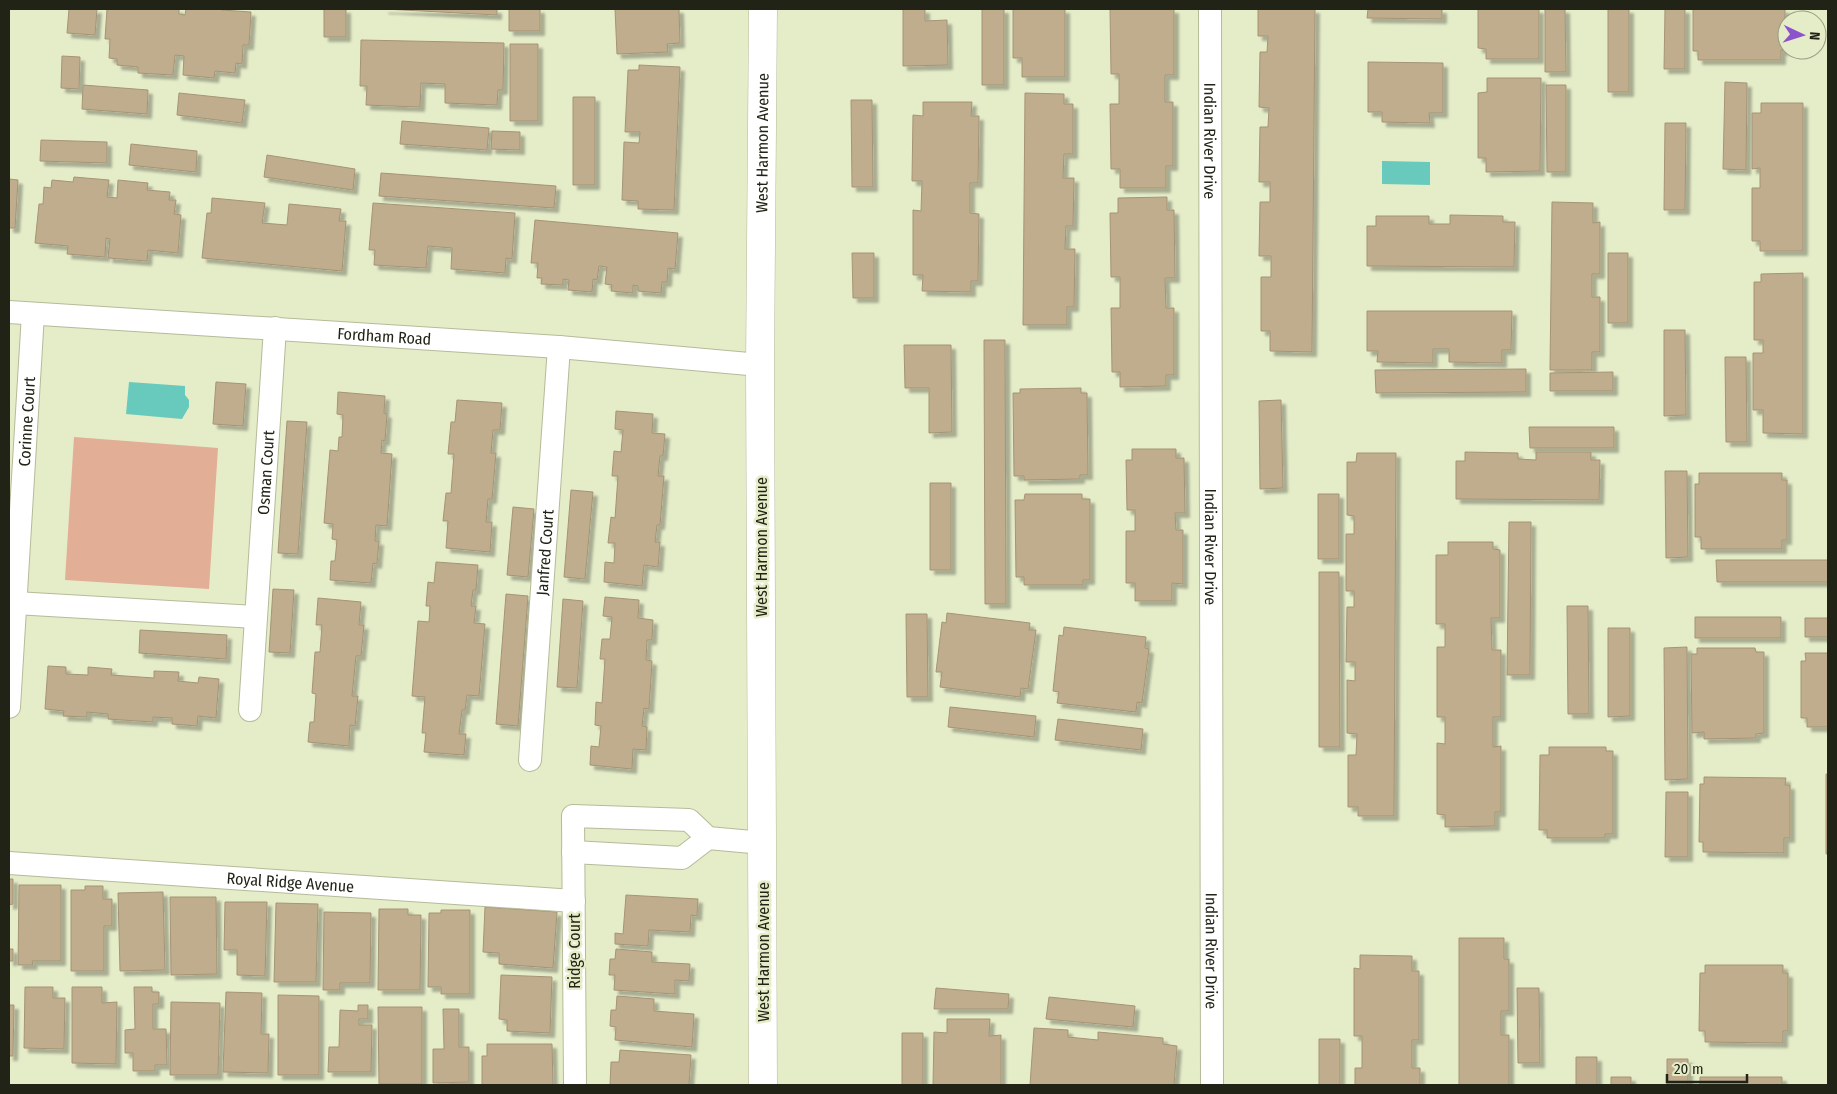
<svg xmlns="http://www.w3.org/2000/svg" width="1837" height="1094" font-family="'Fira Sans Condensed',sans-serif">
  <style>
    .green { fill: #e2ae95 }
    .water { fill: #67cabd }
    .building { fill: #bfad8e; stroke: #a59475; filter: url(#shadow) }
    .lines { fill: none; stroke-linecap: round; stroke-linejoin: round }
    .minor-casing { stroke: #b5bb99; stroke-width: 24 }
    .secondary-casing { stroke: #b5bb99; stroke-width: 29 }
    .minor { stroke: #fff; stroke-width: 22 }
    .secondary { stroke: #fff; stroke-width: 28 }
    .labels { text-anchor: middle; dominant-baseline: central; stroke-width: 5; stroke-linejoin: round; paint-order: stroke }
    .street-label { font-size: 16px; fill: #212316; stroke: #e5ecc8 }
  </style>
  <defs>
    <filter id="shadow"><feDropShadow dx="4.5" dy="4.5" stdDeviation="1" flood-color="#0004"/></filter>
  </defs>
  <rect width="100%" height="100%" fill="#e5ecc8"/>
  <path class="green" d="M74 437 218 448 209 589 65 580Z"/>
  <path class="water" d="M1382 161 1430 162V185L1382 184Z
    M129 382 185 386V395L189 400V407L182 419 126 414Z"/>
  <path class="building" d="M69 9H97L95 35 67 33Z
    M107 9H179V14L185 15 186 9H222V10L251 12 249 45H243L242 64 236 63 235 73 215 71 214 78 183 75 184 56 175 55 173 75 138 73V67L117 65V59L109 58 110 39H105Z
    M324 9H346V37H324Z
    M384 9H497V15Z
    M509 9H540V31H509Z
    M615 9H679L680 43 667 44 668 52 617 54Z
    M903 9H925V21L947 20 948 65 903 66Z
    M982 9H1004V85H982Z
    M1013 9H1065V77H1022V58H1013Z
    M1110 9H1174V75H1165V102H1173V166H1166V188H1120V169H1111L1110 104H1119V74H1111Z
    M1258 9H1315L1312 352 1270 351V331H1261V277H1271V256H1259L1260 202H1270V182H1259L1260 127H1268L1269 108 1259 107 1260 52H1267L1268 36H1258Z
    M1368 9H1442V19L1367 18Z
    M1478 9H1539V59H1486V49L1478 48Z
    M1545 9H1565L1566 72H1545Z
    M1608 9H1629V92H1608Z
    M1665 9H1685V69H1664Z
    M1693 9H1785V51L1781 50V60H1698V51H1693Z
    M361 40 504 43 503 90H498L497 105 445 103V84L421 83 420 107 366 105 367 86H360Z
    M510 44H538V121H510Z
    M62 56 80 57 79 89 61 88Z
    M1368 62 1443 63V113H1429L1430 123 1382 122V112H1368Z
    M639 65 680 67 674 210 638 209V201L622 200 624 142 639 143 640 132H625L628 70H639Z
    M1487 78H1541L1540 171 1486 172V158H1478V93L1487 92Z
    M1725 82 1747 83 1746 170 1723 169Z
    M83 85 148 90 147 114 82 109Z
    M1546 85H1566V172H1547Z
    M179 93 245 100 242 123 177 115Z
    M1025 93 1064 94V104H1073V154H1064L1063 178H1074L1073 226H1066L1065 249H1075L1074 307H1067V325H1023Z
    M573 97H595V185H573Z
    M851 100H872L873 187H852Z
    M923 102H972L971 116H979L978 183H970V213L979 214 978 281H971V292L922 291 923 275H913V210L921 211 922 181H912L913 115 923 116Z
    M1761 103H1803V251H1760V241H1752V188H1760V168L1752 169V113H1761Z
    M402 121 489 128 487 150 400 144Z
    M1665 123H1686L1685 210H1664Z
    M492 131 520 132V150L491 149Z
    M41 140 107 142V163L40 161Z
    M131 144 197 151 196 172 129 165Z
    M267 155 355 169 353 190 264 177Z
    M381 173 556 186 554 208 379 196Z
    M74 177 109 180 107 197 117 198 118 180 148 183 147 190 170 192 169 200H176L174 214 181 215 178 253 148 250 147 261 108 258 110 239 106 238 105 257 67 254 68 246 35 243 39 204H43L44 187 51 188 52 180 73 182Z
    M9 179 18 180 15 228H9Z
    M1167 197V210H1174L1175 278H1165L1166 308H1174V375H1166V386L1120 387V372H1112L1111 308H1120V277H1111L1110 213H1118V198Z
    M212 198 265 203 262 223 287 225 289 204 341 209 339 221H346L342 271 202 258 207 213H211Z
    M1552 202 1593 203V223L1600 222V274H1592V297H1600V352H1592V370H1550Z
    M373 203 515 213 512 259 506 258 505 273 451 269 452 248 428 246 426 268 374 265 375 250H369Z
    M1450 215 1503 216V222H1515L1514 267 1367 266V226H1376V216H1429V224H1450Z
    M535 220 678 233 675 269 668 268 667 282H662L661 293 638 291V286L633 285V293L611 291 612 285 605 284 607 267 599 266 597 280 593 279 592 292 568 290 569 280 563 279V285L541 284 542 278H537L538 263H531Z
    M852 253H874V298H853Z
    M1608 253H1628V323H1608Z
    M1803 273V434L1763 433V410H1753V353H1763V340H1754V282H1761V274Z
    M1367 311H1512L1511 350H1502V363L1449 362V349H1433V363L1377 362 1378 351H1367Z
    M1664 330H1685L1686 415 1664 416Z
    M984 340H1005L1006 604H985Z
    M904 345H951L952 432 929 433V388H905Z
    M1725 357H1746L1747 442H1726Z
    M1526 369V392L1376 393 1375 370Z
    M1613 372V391H1550V373Z
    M216 382 246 384 243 426 213 424Z
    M1081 388V393H1087L1088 475H1080V479L1024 480V476H1014L1013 393H1020V389Z
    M338 392 385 396 384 413 387 414 385 441 382 440 381 453 392 454 387 526 376 525 375 541H379L377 564 373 563 371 583 330 580 331 561H335L337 540 332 539 333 524 324 523 330 450 338 451 339 437H342L343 415 337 414Z
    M457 400 502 403 500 430H493L491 453H496L492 499H488L486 522H492L490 552 446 548 448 521H443L446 493H451L454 454H448L451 422H455Z
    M1281 400 1283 488 1260 489 1259 401Z
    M616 411 653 414 652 433 665 434 663 456H660L658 476H664L660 525H657L655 542H660L658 567 644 565 642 586 604 582 605 562 614 563 615 543H608L611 517 615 518 618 476H612L614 451 621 452 623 430 615 429Z
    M287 421 307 422 298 554 278 553Z
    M1529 427H1614V448H1530Z
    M1132 449H1176V458H1184L1185 513H1175L1176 530H1183V584L1172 583V601H1135V583H1126V531H1135V510H1127L1126 460H1132Z
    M1465 452 1518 453V459L1536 460V452H1591V460H1600L1599 500 1456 499V461H1465Z
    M1357 453H1396L1394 816H1358V807H1348V755H1356L1357 734 1347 733V680L1355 681V662H1346L1347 607H1354V591H1346V534H1354V516L1347 515V462H1356Z
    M1665 471H1687L1688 557 1666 558Z
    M1699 473H1782V480H1787V540H1782V549H1701V537H1695V484H1699Z
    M930 483H951V570H930Z
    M571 490 593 492 585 579 564 577Z
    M1025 494H1082V499H1090V580H1083V585H1024V577H1016L1015 500H1024Z
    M1318 494H1339V559H1318Z
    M513 507 534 509 528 577 507 575Z
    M1509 522H1531L1530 675H1507Z
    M1448 542H1493V549L1500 550V618H1491L1492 650H1501V717H1493V747L1501 746V812H1495V826L1445 827V815L1437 814V743L1445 744V717H1437V647H1445V624H1436V555H1448Z
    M1716 560H1828V582H1717Z
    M436 562 478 565 476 590H473L471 606H476L474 623 485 624 479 696 467 695 465 710H462L459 734H466L464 755 424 752 426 733H422L425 697 412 696 418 621 429 622 430 606H426L428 582 434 583Z
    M1319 572H1339L1340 747H1319Z
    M273 589 294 590 290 653 269 652Z
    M506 594 528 596 518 726 496 724Z
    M605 597 639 600 638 618 653 620 652 640H647L646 660 652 661 649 709 644 708 642 726 647 727 646 750 633 749 632 769 590 765 591 746 599 747 601 726 595 725 596 702 602 703 605 659H600L602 639H610L612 617 603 616Z
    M318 598 361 602 359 625H364L361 656H356L352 696H358L355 726 350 725 349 746 308 742 310 722H314L316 694 312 693 315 652H320L322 625H316Z
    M563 599 583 601 577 688 557 687Z
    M1567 606H1588L1589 714H1568Z
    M947 613 1030 623 1029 630H1036L1028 689 1021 688 1020 697 940 687 942 672H936L942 622 946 623Z
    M906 614H927L928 697H907Z
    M1695 617H1781V638H1695Z
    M1805 618H1828V637H1805Z
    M1064 627 1146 637 1145 648 1149 649 1142 703 1137 702 1136 712 1057 703 1059 692 1053 691 1059 635 1063 636Z
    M1608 628H1630V716L1608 717Z
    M140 630 227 635 226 659 139 653Z
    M1687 647 1688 779 1665 780 1664 648Z
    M1697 648H1755L1756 652H1764V733L1756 734V738L1704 739V732L1692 733 1691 654H1697Z
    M1805 653H1828V727H1807V718H1801V661H1806Z
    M48 666 66 667V674L88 675V667L112 669 111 675 154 678V671L179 672 178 681 198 683 199 677 219 679 216 718 198 716 197 726 172 724V718L153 717V722L108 719V714L87 712V717L63 716 64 711 45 709Z
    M950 707 1036 716 1034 737 948 727Z
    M1058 719 1143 729 1141 750 1055 740Z
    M1549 747H1606V751H1613V834H1605V838H1547V830H1539L1540 755H1549Z
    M1826 774H1828V854H1826Z
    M1704 777 1786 778 1785 785H1790V838H1784V853L1703 852V842H1699L1700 784H1704Z
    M1666 792H1688V857H1665Z
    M9 879H13V904L9 905Z
    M19 885H61V961H32L33 965H18Z
    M85 886H103V899H112V926H104V971H71V890H85Z
    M163 892 165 970 120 971 118 893Z
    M626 895 698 899 697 916 691 915 690 932 649 930 648 946 615 944V933L623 934Z
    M170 897H216L217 974 171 975Z
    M225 902H267L265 976 237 975V950H224Z
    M276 903 318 904 316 982H274Z
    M485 907 557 912 553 968 499 964V953L483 952Z
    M379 909H408V915H421L420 990H378Z
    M441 910H470V994H441V987H428L429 913H441Z
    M324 912 371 913 370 983H340V990H323Z
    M1459 938H1504V959H1509V1011H1501V1035H1509V1085H1459Z
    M9 949H13V961H9Z
    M616 949 652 952V962L690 964 689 981 675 980V994L614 990 615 975H609L610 959H615Z
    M1360 955 1412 956V971H1419V1040H1412V1068H1420V1085H1355V1068H1362V1036H1354V968L1360 969Z
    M1705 965H1783V973H1788V1031H1783V1043L1705 1042V1031H1699L1700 973H1705Z
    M501 975 552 977 550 1033 507 1031V1020L499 1019Z
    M25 987H53V998H65L64 1049 24 1048Z
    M72 987H102V1003L117 1002 116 1064 72 1063Z
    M134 987H152V992H159V1004H153V1029H166L167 1065H155V1071H133V1053H125V1030L135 1029Z
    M936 988 1009 994 1008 1009H934Z
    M1517 988H1539L1540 1063H1518Z
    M226 992 262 993 261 1034H269L268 1073 223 1072Z
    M278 995 319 996V1075H278Z
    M617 996 654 999V1011L694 1014 692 1047 615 1040 616 1027 610 1026 611 1010H616Z
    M1049 997 1135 1006 1133 1027 1046 1019Z
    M171 1002 220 1003 218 1075H170Z
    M9 1005H14L13 1056H9Z
    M358 1005H368V1019H359V1025H372L371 1072H328L329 1047H339L340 1010 358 1011Z
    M378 1007H422V1084H379Z
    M443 1009H459V1047H469V1082L433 1083V1049H444Z
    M947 1019H990L989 1036 1001 1035V1085H933L934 1032 947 1033Z
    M1034 1028 1068 1030V1037L1098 1040V1032L1163 1038V1044L1177 1046 1174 1085H1030Z
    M902 1033H923V1085H902Z
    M1319 1039H1340V1085H1319Z
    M487 1044H552L553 1085H482V1056H487Z
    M620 1050 691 1055 689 1085H610L611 1062H619Z
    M1576 1057H1597V1085H1576Z
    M1667 1059H1688V1085H1667Z
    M1611 1077H1631V1085H1611Z
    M1700 1077H1782V1085H1700Z"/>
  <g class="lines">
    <g class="minor-casing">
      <g id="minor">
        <path id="s1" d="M1210 9 1212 1085"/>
        <path id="s2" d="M9 312 559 347 760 365"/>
        <path d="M15 603 256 617"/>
        <path id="s3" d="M9 707 33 314"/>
        <path id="s4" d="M250 710 275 328"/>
        <path id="s5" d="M530 760 559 347"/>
        <path d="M573 852 682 858 708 838"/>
        <path id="s6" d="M9 863 574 901"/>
        <path d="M575 1085 573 816 689 820 708 838 763 843"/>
      </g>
    </g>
    <g class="secondary-casing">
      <g id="secondary">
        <path id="s7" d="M763 1085 760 365 763 9"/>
      </g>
    </g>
    <use href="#minor" class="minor"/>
    <use href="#secondary" class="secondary"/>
  </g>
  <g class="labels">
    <g class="street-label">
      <text stroke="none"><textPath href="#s7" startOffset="942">West Harmon Avenue</textPath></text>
      <text stroke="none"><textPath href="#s1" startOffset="132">Indian River Drive</textPath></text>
      <text stroke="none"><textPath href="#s2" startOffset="376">Fordham Road</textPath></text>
      <text stroke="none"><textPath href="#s3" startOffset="286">Corinne Court</textPath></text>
      <text stroke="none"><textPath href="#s4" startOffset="238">Osman Court</textPath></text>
      <text transform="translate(761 547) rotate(-90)">West Harmon Avenue</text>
      <text stroke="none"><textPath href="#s1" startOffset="538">Indian River Drive</textPath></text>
      <text stroke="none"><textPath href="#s5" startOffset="208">Janfred Court</textPath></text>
      <text stroke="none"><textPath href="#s6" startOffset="282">Royal Ridge Avenue</textPath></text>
      <text transform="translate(574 951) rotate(-90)">Ridge Court</text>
      <text transform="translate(763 952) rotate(-90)">West Harmon Avenue</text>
      <text stroke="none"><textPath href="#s1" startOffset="942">Indian River Drive</textPath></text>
    </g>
  </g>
  <rect width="1837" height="1094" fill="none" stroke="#212316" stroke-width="20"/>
  <g transform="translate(1802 35) rotate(94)"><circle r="24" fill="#e5ecc8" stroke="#979c81"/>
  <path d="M0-4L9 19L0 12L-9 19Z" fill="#8d53cb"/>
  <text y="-8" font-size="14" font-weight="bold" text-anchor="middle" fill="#212316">N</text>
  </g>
  <path d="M1667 1074v8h80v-8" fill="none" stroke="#212316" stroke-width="2.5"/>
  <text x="1674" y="1074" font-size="15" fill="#212316" stroke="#e5ecc8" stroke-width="4" paint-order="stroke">20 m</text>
</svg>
